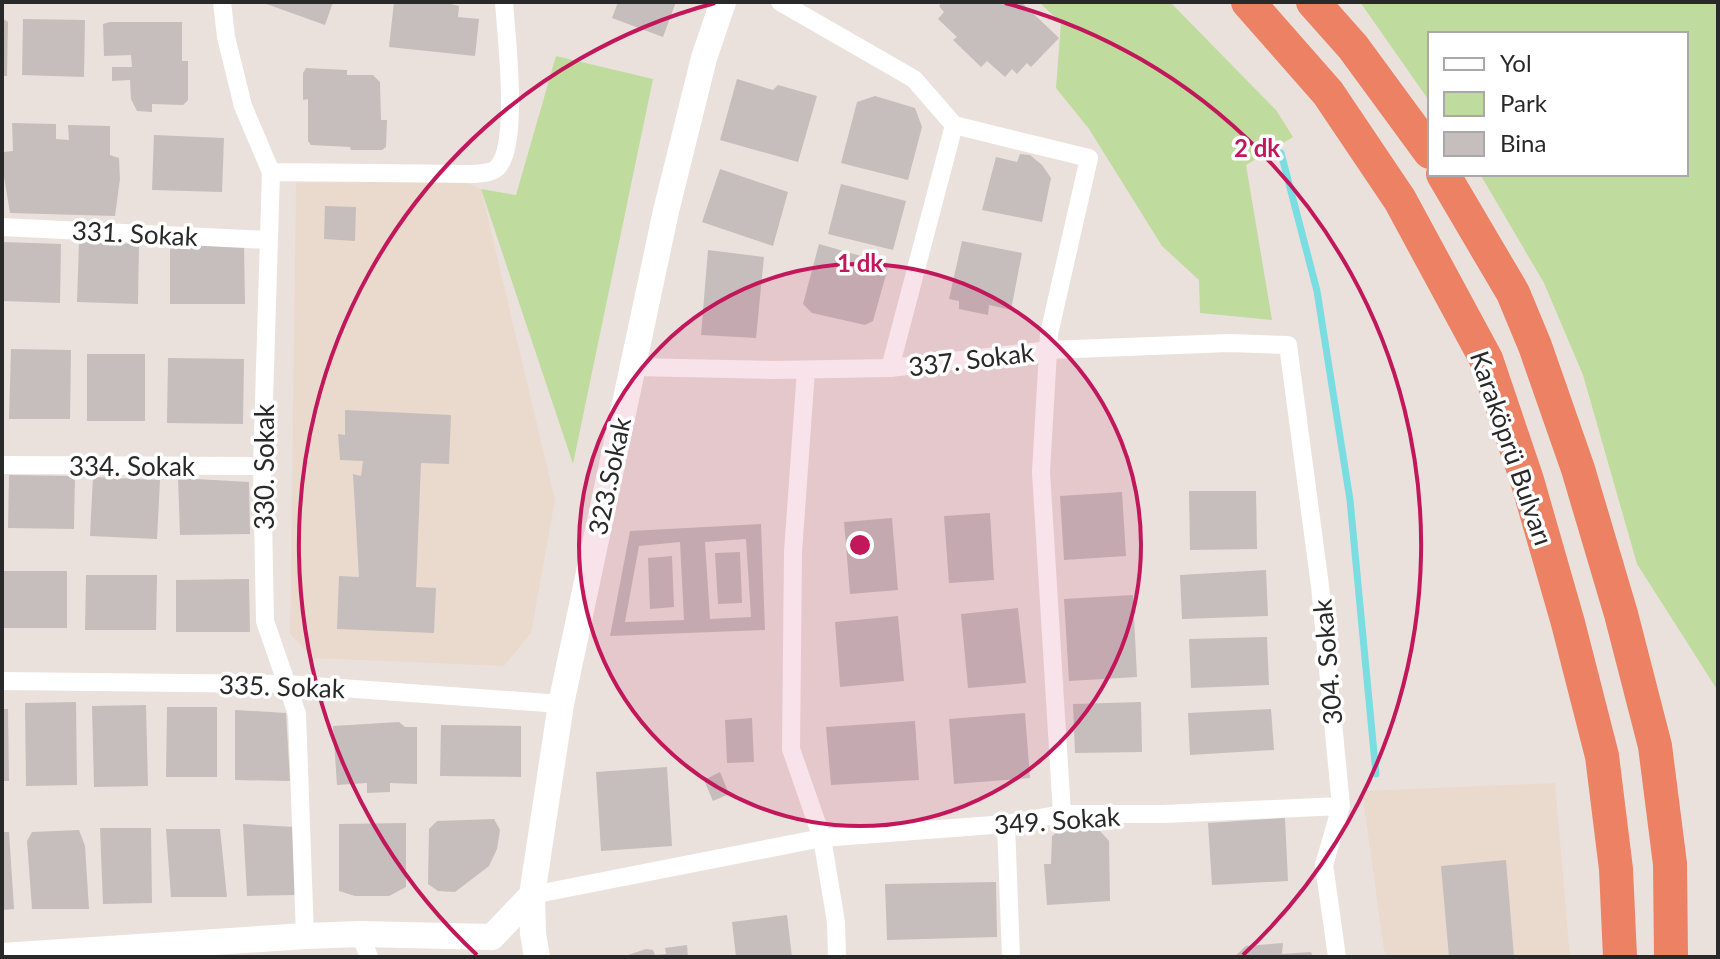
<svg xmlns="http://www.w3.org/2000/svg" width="1720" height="959" font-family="Lato,sans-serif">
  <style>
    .education { fill: #eadacd }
    .green { fill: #c0db9e }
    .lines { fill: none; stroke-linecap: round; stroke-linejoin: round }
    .stream { stroke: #7adde1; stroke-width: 7 }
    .building { fill: #c5bebc; fill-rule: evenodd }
    .street { stroke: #fff; stroke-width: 18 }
    .secondary { stroke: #fff; stroke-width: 26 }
    .highway { stroke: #ec8164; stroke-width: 34 }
    .ring { fill: none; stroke: #c2185b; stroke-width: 4 }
    .labels { text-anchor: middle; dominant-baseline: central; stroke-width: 7; stroke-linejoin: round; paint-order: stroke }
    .street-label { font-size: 26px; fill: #292929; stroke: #fff }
    .centre { fill: #c2185b; stroke: #fff; stroke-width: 4 }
    .ring-label { font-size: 24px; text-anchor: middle; font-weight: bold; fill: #c2185b; stroke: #fff; stroke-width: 7; stroke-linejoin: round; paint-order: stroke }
  </style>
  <rect width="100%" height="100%" fill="#eae1dc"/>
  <path class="education" d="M462 181 481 189 555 500 531 633 504 666 313 658 290 634 296 183Z
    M1555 783 1570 957H1385L1362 791Z"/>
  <path class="green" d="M1039 2H1170L1276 110 1293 137 1246 165 1272 320 1200 313 1199 280 1162 246 1089 129 1056 88 1061 23Z
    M1360 2H1718V691L1637 564 1583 375 1544 283 1480 174H1686V34H1430V102Z
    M556 56 653 79 573 464 481 189 516 195Z"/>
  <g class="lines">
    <path class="stream" d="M1281 153 1317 291 1350 500 1376 774"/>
  </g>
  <path class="building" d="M261 2H333L325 25Z
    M394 2H442L459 6 458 17 479 19 475 56 389 47Z
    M618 2H676L663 37 612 18Z
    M942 2H1021L1059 38 1031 67 1027 63 1017 74 1012 69 1005 77 987 61 981 67 953 40 957 37 938 19 944 12 939 6Z
    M2 18 8 22 7 76H2Z
    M23 19 85 20 84 77 22 75Z
    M110 22H182V61H188V100L183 105 152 104V112L137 111 131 99 130 80 112 81V67H132L131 55 104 56 103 24Z
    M306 68 347 70V75H373L380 82 381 120H387L386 147 382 150H351L350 147 311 145 308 141V99L303 100V73Z
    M737 79 773 90 778 85 817 96 798 162 720 140Z
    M875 96 915 108 922 127 908 180 841 163 857 102Z
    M12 123 56 124V139L69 140 68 125 110 126V155L119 158 120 179 115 216 10 213 4 177V152L13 151Z
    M154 135 224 138 222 192 152 190Z
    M1020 154 1030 155 1042 165 1051 178 1042 222 982 210 996 157 1017 162Z
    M720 169 788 192 773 246 702 222Z
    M841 184 906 201 893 250 828 234Z
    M325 206 356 207 355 241 324 239Z
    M962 241 1022 253 1011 310 989 305 988 315 959 309V301L949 299Z
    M2 242 61 244 60 303 2 301Z
    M79 242 139 244 138 304 77 302Z
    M170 242H244L245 304H170Z
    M819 244 889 264 873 321 865 325 812 313 803 304Z
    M708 250 764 257 756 338 701 335Z
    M11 349 71 350 70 419H9Z
    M87 354H145V421H87Z
    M168 358 244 359 243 424 167 423Z
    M345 410 451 415 449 464 421 463 416 587 436 588 434 633 337 629 339 576 359 577 353 474 361 476 363 461 340 460 338 434 345 435Z
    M9 475 75 476 74 529 8 528Z
    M93 477 160 480 157 539 90 536Z
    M178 478 249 482 250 534 180 535Z
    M1189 491H1256L1257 549 1190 550Z
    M1122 492 1126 556 1064 560 1060 496Z
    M990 513 994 580 949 583 944 516Z
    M892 518 898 590 850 594 844 522Z
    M761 524 765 630 610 636 630 531ZM746 539 751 617 710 619 705 542ZM680 542 684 620 625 622 639 546Z
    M740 552 742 603 718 604 715 553Z
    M672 556 674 607 650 609 648 558Z
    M1266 570 1268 616 1182 619 1180 575Z
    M2 571H67V628H2Z
    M86 575H157L156 630H85Z
    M249 579 250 632H176V580Z
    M1133 595 1137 677 1069 681 1064 599Z
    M1018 608 1026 683 968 688 961 614Z
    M898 616 904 681 840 687 835 622Z
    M1267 637 1269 685 1191 688 1189 639Z
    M76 702 77 785 26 786 25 703Z
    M1141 702 1142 752 1075 753 1073 704Z
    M146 705 148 786 94 787 92 706Z
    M167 707H217V777H166Z
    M2 709H8L9 781H2Z
    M1271 709 1274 750 1190 755 1188 713Z
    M235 710 286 713 290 781 235 780Z
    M1025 713 1030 778 954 784 949 719Z
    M752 718 754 762 727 763 725 720Z
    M915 721 919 780 831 785 826 727Z
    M399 722 405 727H417V784L390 783V792L367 793V783L337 785 333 726Z
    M441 725 521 726V777L440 776Z
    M667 767 672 846 601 851 596 772Z
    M720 772 729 794 713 801 704 780Z
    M1285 818 1288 881 1212 885 1208 823Z
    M494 819 500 830 497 849 489 866 455 892 438 891 428 884 429 829 437 821Z
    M406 823V887L389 896H355L339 891V824Z
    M243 824 295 827 296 895 247 896Z
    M1088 825 1100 831 1109 841 1110 901 1047 905 1044 864H1051L1052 836 1060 830Z
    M100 828H151L152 903 103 904Z
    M166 829H220L227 897H171Z
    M79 830 85 846 89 909H32L27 841 32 832Z
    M2 832H9L14 909 2 910Z
    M1506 860 1514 957H1449L1441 866Z
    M996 882 997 937 887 940 885 884Z
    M787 915 792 957H736L732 922Z
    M1283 943 1282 954 1311 952 1313 957H1234L1246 946Z
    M687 945 688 957H622L646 949 653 950 655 955 666 954 665 948Z"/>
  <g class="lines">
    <path class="street" d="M222 2 226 37 243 106 271 172 262 466 265 621 297 714 305 936
      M780 2 914 79 954 125 1089 158 1049 334 1041 472 1062 814
      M271 172 474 174C481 173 492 173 497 168 520 146 506 34 504 2
      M2 227 268 240
      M633 367 774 370 890 368 1049 350 1229 343 1288 345 1320 586 1341 806 1324 865 1337 957
      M890 368 954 125
      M806 370 793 552 791 749 822 838 836 922 837 957
      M2 465 262 466
      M2 681 286 684 561 704
      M1006 824 1011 957
      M532 895 822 838 1006 824 1062 814H1164L1341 806
      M360 934 369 957"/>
    <path class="secondary" d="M2 956 305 936 360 934 492 937 532 895
      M537 957 533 934 532 895 561 704 666 211 704 58 723 2"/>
    <path class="highway" d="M1248 2 1328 93 1400 200 1486 359 1527 480 1568 623 1602 756 1616 869 1620 957
      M1313 2 1353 47 1430 152
      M1443 174 1513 293 1535 346 1578 469 1621 614 1655 746 1670 864 1671 957"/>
  </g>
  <circle cx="860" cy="545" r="281" fill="#c2185b" fill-opacity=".12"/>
  <g class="ring">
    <circle cx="860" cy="545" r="281"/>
    <path d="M477 955A561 561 0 0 1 715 3M1005 3A561 561 0 0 1 1243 955"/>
  </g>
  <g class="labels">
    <g class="street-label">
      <text transform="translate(135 233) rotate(3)">331. Sokak</text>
      <text transform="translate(971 359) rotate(-7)">337. Sokak</text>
      <text transform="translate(1512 448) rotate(71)">Karaköprü Bulvarı</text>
      <text x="132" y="466">334. Sokak</text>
      <text transform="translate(264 467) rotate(-90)">330. Sokak</text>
      <text transform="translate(609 476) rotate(-78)">323.Sokak</text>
      <text transform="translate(1327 662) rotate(-95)">304. Sokak</text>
      <text transform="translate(282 686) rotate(2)">335. Sokak</text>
      <text transform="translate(1057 820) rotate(-4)">349. Sokak</text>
    </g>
  </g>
  <circle cx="860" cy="545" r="12" class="centre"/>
  <g class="ring-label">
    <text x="1257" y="157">2 dk</text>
    <text x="860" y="272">1 dk</text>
  </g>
  <rect width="1720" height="959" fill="none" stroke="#292929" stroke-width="8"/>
  <rect x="1428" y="32" width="260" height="144" fill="#ffffff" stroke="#a9a9a9" stroke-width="2"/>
  <rect x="1444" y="58" width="40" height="12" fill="#ffffff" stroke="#a9a9a9" stroke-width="2"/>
  <text x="1500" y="72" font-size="24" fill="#292929">Yol</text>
  <rect x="1444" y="92" width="40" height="24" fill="#c0db9e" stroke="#a9a9a9" stroke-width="2"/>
  <text x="1500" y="112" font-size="24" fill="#292929">Park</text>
  <rect x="1444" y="132" width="40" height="24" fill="#c5bebc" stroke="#a9a9a9" stroke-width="2"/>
  <text x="1500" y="152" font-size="24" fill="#292929">Bina</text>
</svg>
